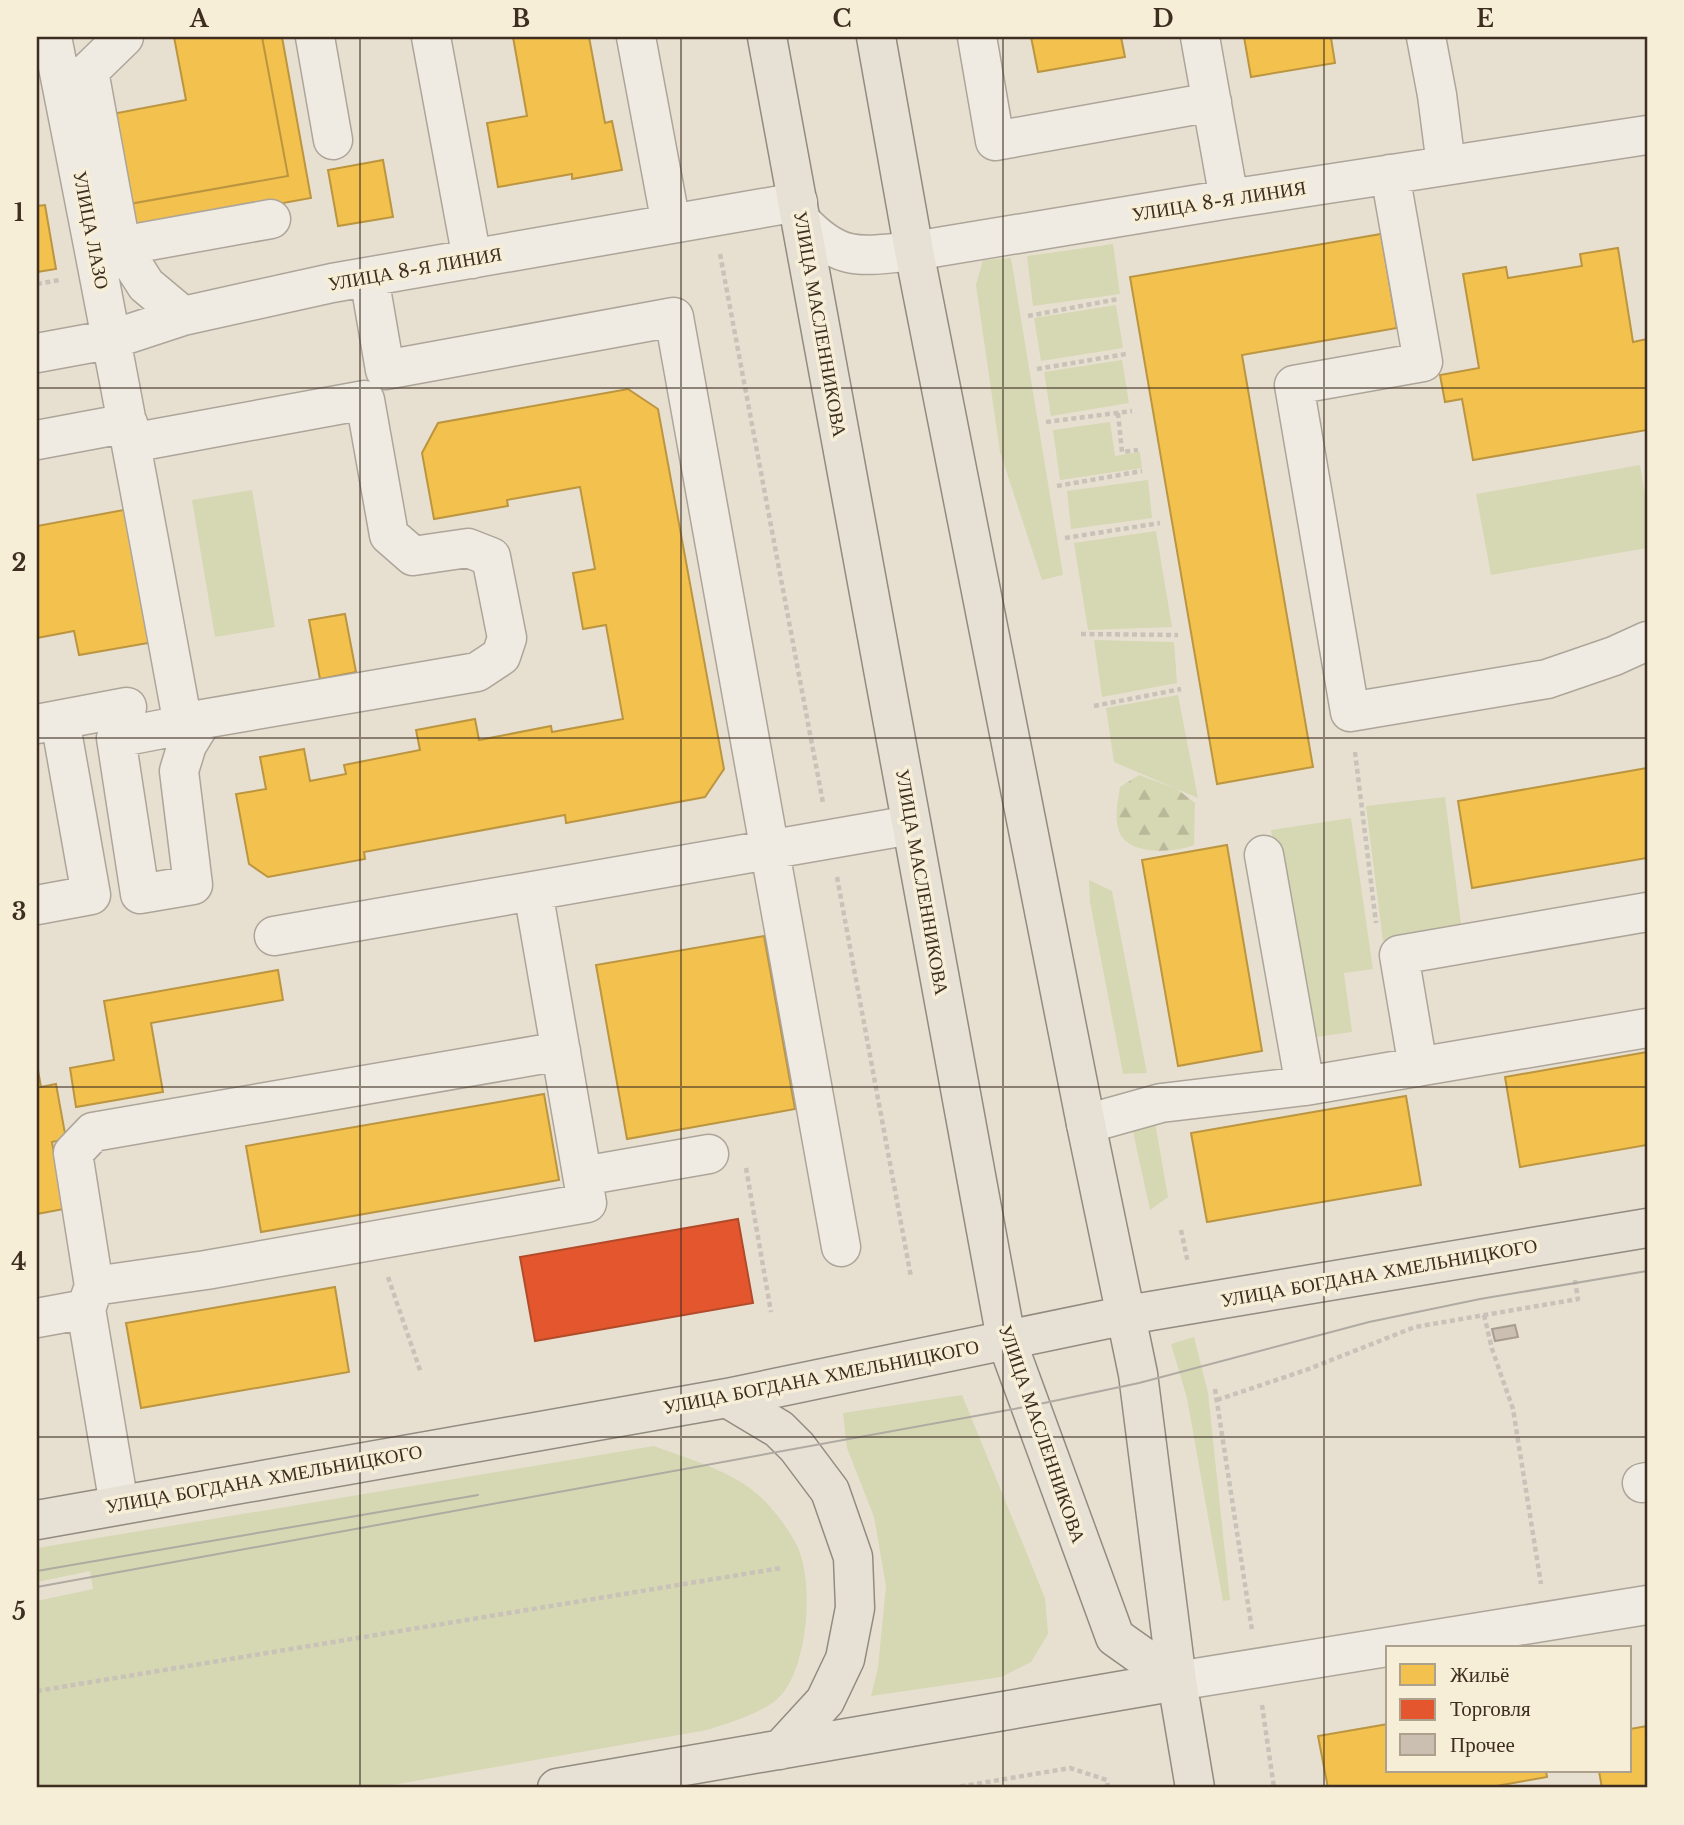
<svg xmlns="http://www.w3.org/2000/svg" width="1684" height="1825" font-family="'Libre Baskerville',serif">
  <style>
    .grass { fill: #d6d7b3 }
    .forest { fill: url(#forest-firs) }
    .homes { fill: #f2c14e; stroke: #bc9540; stroke-width: 2 }
    .shops { fill: #e4572e; stroke: #b24b2a; stroke-width: 2 }
    .building { fill: #cbbfb2; stroke: #a89c90; stroke-width: 2 }
    .lines { fill: none; stroke-linecap: round; stroke-linejoin: round }
    .minor-casing { stroke: #ada599; stroke-width: 41 }
    .major-casing { stroke: #928b80; stroke-width: 41 }
    .path { stroke: #c8c2b9; stroke-width: 4.5; stroke-dasharray: 5 3.5; stroke-linecap: butt }
    .minor { stroke: #efebe3; stroke-width: 38 }
    .major { stroke: #e6e1d4; stroke-width: 38 }
    .tram { stroke: #afaaa2; stroke-width: 2 }
    .grid { fill: none; stroke: #3d2e20; stroke-width: 2; stroke-opacity: 0.55 }
    .labels { text-anchor: middle; dominant-baseline: central; stroke-width: 7; stroke-linejoin: round; paint-order: stroke }
    .street-label { font-size: 19px; fill: #3d2e20; stroke: #f7eed8 }
    .neatline { fill: none; stroke: #3d2e20; stroke-width: 2.5 }
    .grid-label { font-size: 23px; text-anchor: middle; font-weight: bold; fill: #3d2e20 }
  </style>
  <defs>
    <pattern id="forest-firs" width="22" height="20" patternUnits="userSpaceOnUse" patternTransform="scale(1.75)"><rect width="22" height="20" fill="#d6d7b3"/><path d="M5 1l3.5 6h-7zM16 11l3.5 6h-7z" fill="#b9b99a"/></pattern>
  </defs>
  <rect width="100%" height="100%" fill="#e7e0d1"/>
  <path class="grass" d="M1113 244 1120 294 1033 306 1027 256Z
    M1011 258 1063 575 1042 580 1000 452 976 285 983 260Z
    M1116 305 1123 348 1041 361 1034 318Z
    M1122 360 1129 403 1051 416 1044 372Z
    M1110 422 1115 456 1140 452 1142 468 1060 480 1053 430Z
    M1640 465 1647 506V548L1491 575 1476 494Z
    M1148 480 1152 518 1071 529 1067 491Z
    M252 490 275 627 215 637 192 500Z
    M1156 531 1172 627 1088 630 1074 543Z
    M1094 640 1174 642 1177 683 1102 697Z
    M1178 695 1198 798 1114 762 1106 708Z
    M1445 797 1462 931 1383 941 1366 806Z
    M1351 818 1373 969 1344 973 1352 1032 1302 1039 1271 830Z
    M1089 880 1112 891 1147 1073 1123 1074 1090 902Z
    M1154 1117 1168 1197 1150 1210 1132 1127Z
    M1194 1337 1208 1393 1230 1600 1223 1601 1187 1398 1171 1344Z
    M962 1395 1045 1598 1048 1634 1031 1662 1001 1677 871 1696 878 1668 886 1586 874 1517 847 1448 843 1413Z
    M654 1446C688 1459 727 1469 756 1493 771 1505 794 1535 800 1553 813 1590 807 1662 783 1693 768 1712 729 1723 707 1730L375 1788H37V1601L93 1589 90 1571 37 1582V1548Z"/>
  <path class="forest" d="M1139 775 1177 789 1195 803 1194 845C1175 853 1127 856 1119 831 1114 817 1118 801 1120 787Z"/>
  <path class="homes" d="M174 37H262L288 176 129 204 112 114 186 100Z
    M262 37H282L311 198 134 230 129 204 288 176Z
    M513 37H589L605 123 612 121 622 170 572 179V174L498 187 487 123 527 116Z
    M1031 37H1121L1125 57 1038 72Z
    M1244 37H1336L1331 38 1335 63 1251 77Z
    M383 160 393 217 338 226 328 170Z
    M45 205 56 269 37 272V206Z
    M1381 234 1397 328 1242 355 1313 767 1217 784 1130 277Z
    M1618 248 1633 342 1647 339V430L1473 460 1462 399 1445 402 1440 375 1479 368 1463 274 1506 267 1508 278 1582 266 1580 254Z
    M628 389 658 409 724 769 705 797 566 823 565 815 364 852 365 859 268 877 249 864 236 794 266 789 260 757 304 749 310 781 346 774 344 765 420 750 416 730 475 719 479 740 551 726 552 732 623 719 606 625 583 629 573 573 595 569 580 487 507 500 508 506 434 519 422 453 438 423Z
    M129 509 154 642 79 655 74 631 37 638V526Z
    M345 614 356 672 320 679 309 620Z
    M1647 768V858L1472 888 1458 801Z
    M1227 845 1262 1051 1178 1066 1142 860Z
    M764 936 795 1109 627 1139 596 965Z
    M278 970 283 1000 151 1023 163 1092 76 1107 70 1068 114 1060 104 1001Z
    M1647 1052V1145L1520 1167 1505 1077Z
    M37 1065 41 1087 56 1084 66 1139 52 1142 64 1209 37 1214Z
    M544 1094 559 1180 261 1232 246 1146Z
    M1406 1096 1421 1185 1207 1222 1191 1133Z
    M335 1287 349 1372 141 1408 126 1323Z
    M1388 1724V1771H1546L1547 1777 1485 1788H1328L1318 1736Z
    M1647 1726V1788H1602L1599 1771H1630V1729Z"/>
  <path class="shops" d="M738 1219 753 1303 535 1341 520 1257Z"/>
  <path class="building" d="M1515 1325 1518 1337 1495 1341 1492 1329Z"/>
  <g class="lines">
    <g class="minor-casing">
      <path id="minor" d="M52 37C98 266 141 495 183 725L116 738 140 894 193 885 179 771 187 745 203 719 477 672 501 656 507 638 491 557 468 548 413 556 389 535 365 400 131 443
        M124 37 89 71 121 246 146 285 183 316
        M315 37 333 140
        M431 37 472 259
        M636 37 671 224
        M977 37 995 141 1212 102
        M1200 37 1229 199
        M1426 37 1437 95 1446 165
        M1390 174 1423 362 1294 385 1350 712 1547 679 1614 656 1647 641
        M802 222C841 263 861 256 914 251L1229 199 1647 135
        M121 246 271 219
        M369 277 385 370 674 317 841 1247
        M37 353 113 339 183 316 332 283 798 202
        M37 440 128 423
        M37 724 127 707
        M1264 855 1305 1086
        M37 905 91 895 60 720
        M274 936 911 825
        M1418 1067 1399 955 1647 912
        M1086 1124 1161 1103 1305 1086 1647 1028
        M583 1176 709 1154
        M94 1286 206 1270 587 1203 533 891
        M37 1318 86 1309
        M1642 1483 1647 1482
        M119 1505 86 1309 94 1286 73 1153 93 1132 561 1051
        M1177 1681 1647 1605"/>
    </g>
    <g class="major-casing">
      <path id="major" d="M767 37 1006 1339 1115 1637 1177 1681
        M876 37 914 251 1086 1124 1138 1374 1177 1681 1195 1788
        M727 1398 779 1429 797 1447 830 1491 853 1557 855 1608 845 1659 825 1701 780 1750
        M37 1520 727 1398 1127 1315 1647 1228
        M557 1788 1177 1681"/>
    </g>
    <path class="path" d="M720 254 823 803
      M37 284 60 280
      M1028 316 1118 299
      M1037 369 1126 354
      M1118 413 1122 452 1138 450
      M1046 422 1132 411
      M1057 486 1142 471
      M1065 538 1160 523
      M1081 634 1178 635
      M1094 706 1181 689
      M1355 752 1376 923
      M837 877 911 1277
      M746 1168 771 1312
      M1181 1230 1188 1263
      M388 1277 421 1373
      M1484 1315 1492 1349 1513 1409 1541 1584
      M1215 1389 1252 1630
      M1217 1400 1306 1370 1415 1327 1578 1299 1575 1280
      M37 1691 781 1568
      M1262 1705 1274 1788
      M952 1788 1070 1768 1107 1780 1108 1788"/>
    <use href="#minor" class="minor"/>
    <use href="#major" class="major"/>
    <path class="tram" d="M37 1571 478 1495
      M37 1587 1030 1406 1139 1383 1369 1322 1480 1299 1647 1271"/>
  </g>
  <path class="grid" d="M360 37V1788M681 37V1788M1003 37V1788M1324 37V1788M37 388H1647M37 738H1647M37 1087H1647M37 1437H1647"/>
  <g class="labels">
    <g class="street-label">
      <text transform="translate(1219 201) rotate(-9)">УЛИЦА 8-Я ЛИНИЯ</text>
      <text transform="translate(91 230) rotate(79)">УЛИЦА ЛАЗО</text>
      <text transform="translate(415 269) rotate(-10)">УЛИЦА 8-Я ЛИНИЯ</text>
      <text transform="translate(820 324) rotate(80)">УЛИЦА МАСЛЕННИКОВА</text>
      <text transform="translate(922 882) rotate(80)">УЛИЦА МАСЛЕННИКОВА</text>
      <text transform="translate(1379 1273) rotate(-10)">УЛИЦА БОГДАНА ХМЕЛЬНИЦКОГО</text>
      <text transform="translate(821 1377) rotate(-11)">УЛИЦА БОГДАНА ХМЕЛЬНИЦКОГО</text>
      <text transform="translate(1042 1434) rotate(71)">УЛИЦА МАСЛЕННИКОВА</text>
      <text transform="translate(264 1479) rotate(-10)">УЛИЦА БОГДАНА ХМЕЛЬНИЦКОГО</text>
    </g>
  </g>
  <rect width="1684" height="1825" fill="none" stroke="#f7eed8" stroke-width="77"/>
  <rect x="1386" y="1646" width="245" height="126" fill="#f7eed8" stroke="#ada18e" stroke-width="2"/>
  <rect x="1400" y="1664" width="35" height="21" fill="#f2c14e" stroke="#ada18e" stroke-width="2"/>
  <text x="1450" y="1682" font-size="21" fill="#3d2e20">Жильё</text>
  <rect x="1400" y="1699" width="35" height="21" fill="#e4572e" stroke="#ada18e" stroke-width="2"/>
  <text x="1450" y="1716" font-size="21" fill="#3d2e20">Торговля</text>
  <rect x="1400" y="1734" width="35" height="21" fill="#cbbfb2" stroke="#ada18e" stroke-width="2"/>
  <text x="1450" y="1752" font-size="21" fill="#3d2e20">Прочее</text>
  <rect x="38" y="38" width="1608" height="1748" class="neatline"/>
  <g class="grid-label">
    <text x="199" y="27">A</text>
    <text x="521" y="27">B</text>
    <text x="842" y="27">C</text>
    <text x="1163" y="27">D</text>
    <text x="1485" y="27">E</text>
    <text x="19" y="221">1</text>
    <text x="19" y="571">2</text>
    <text x="19" y="920">3</text>
    <text x="19" y="1270">4</text>
    <text x="19" y="1620">5</text>
  </g>
</svg>
